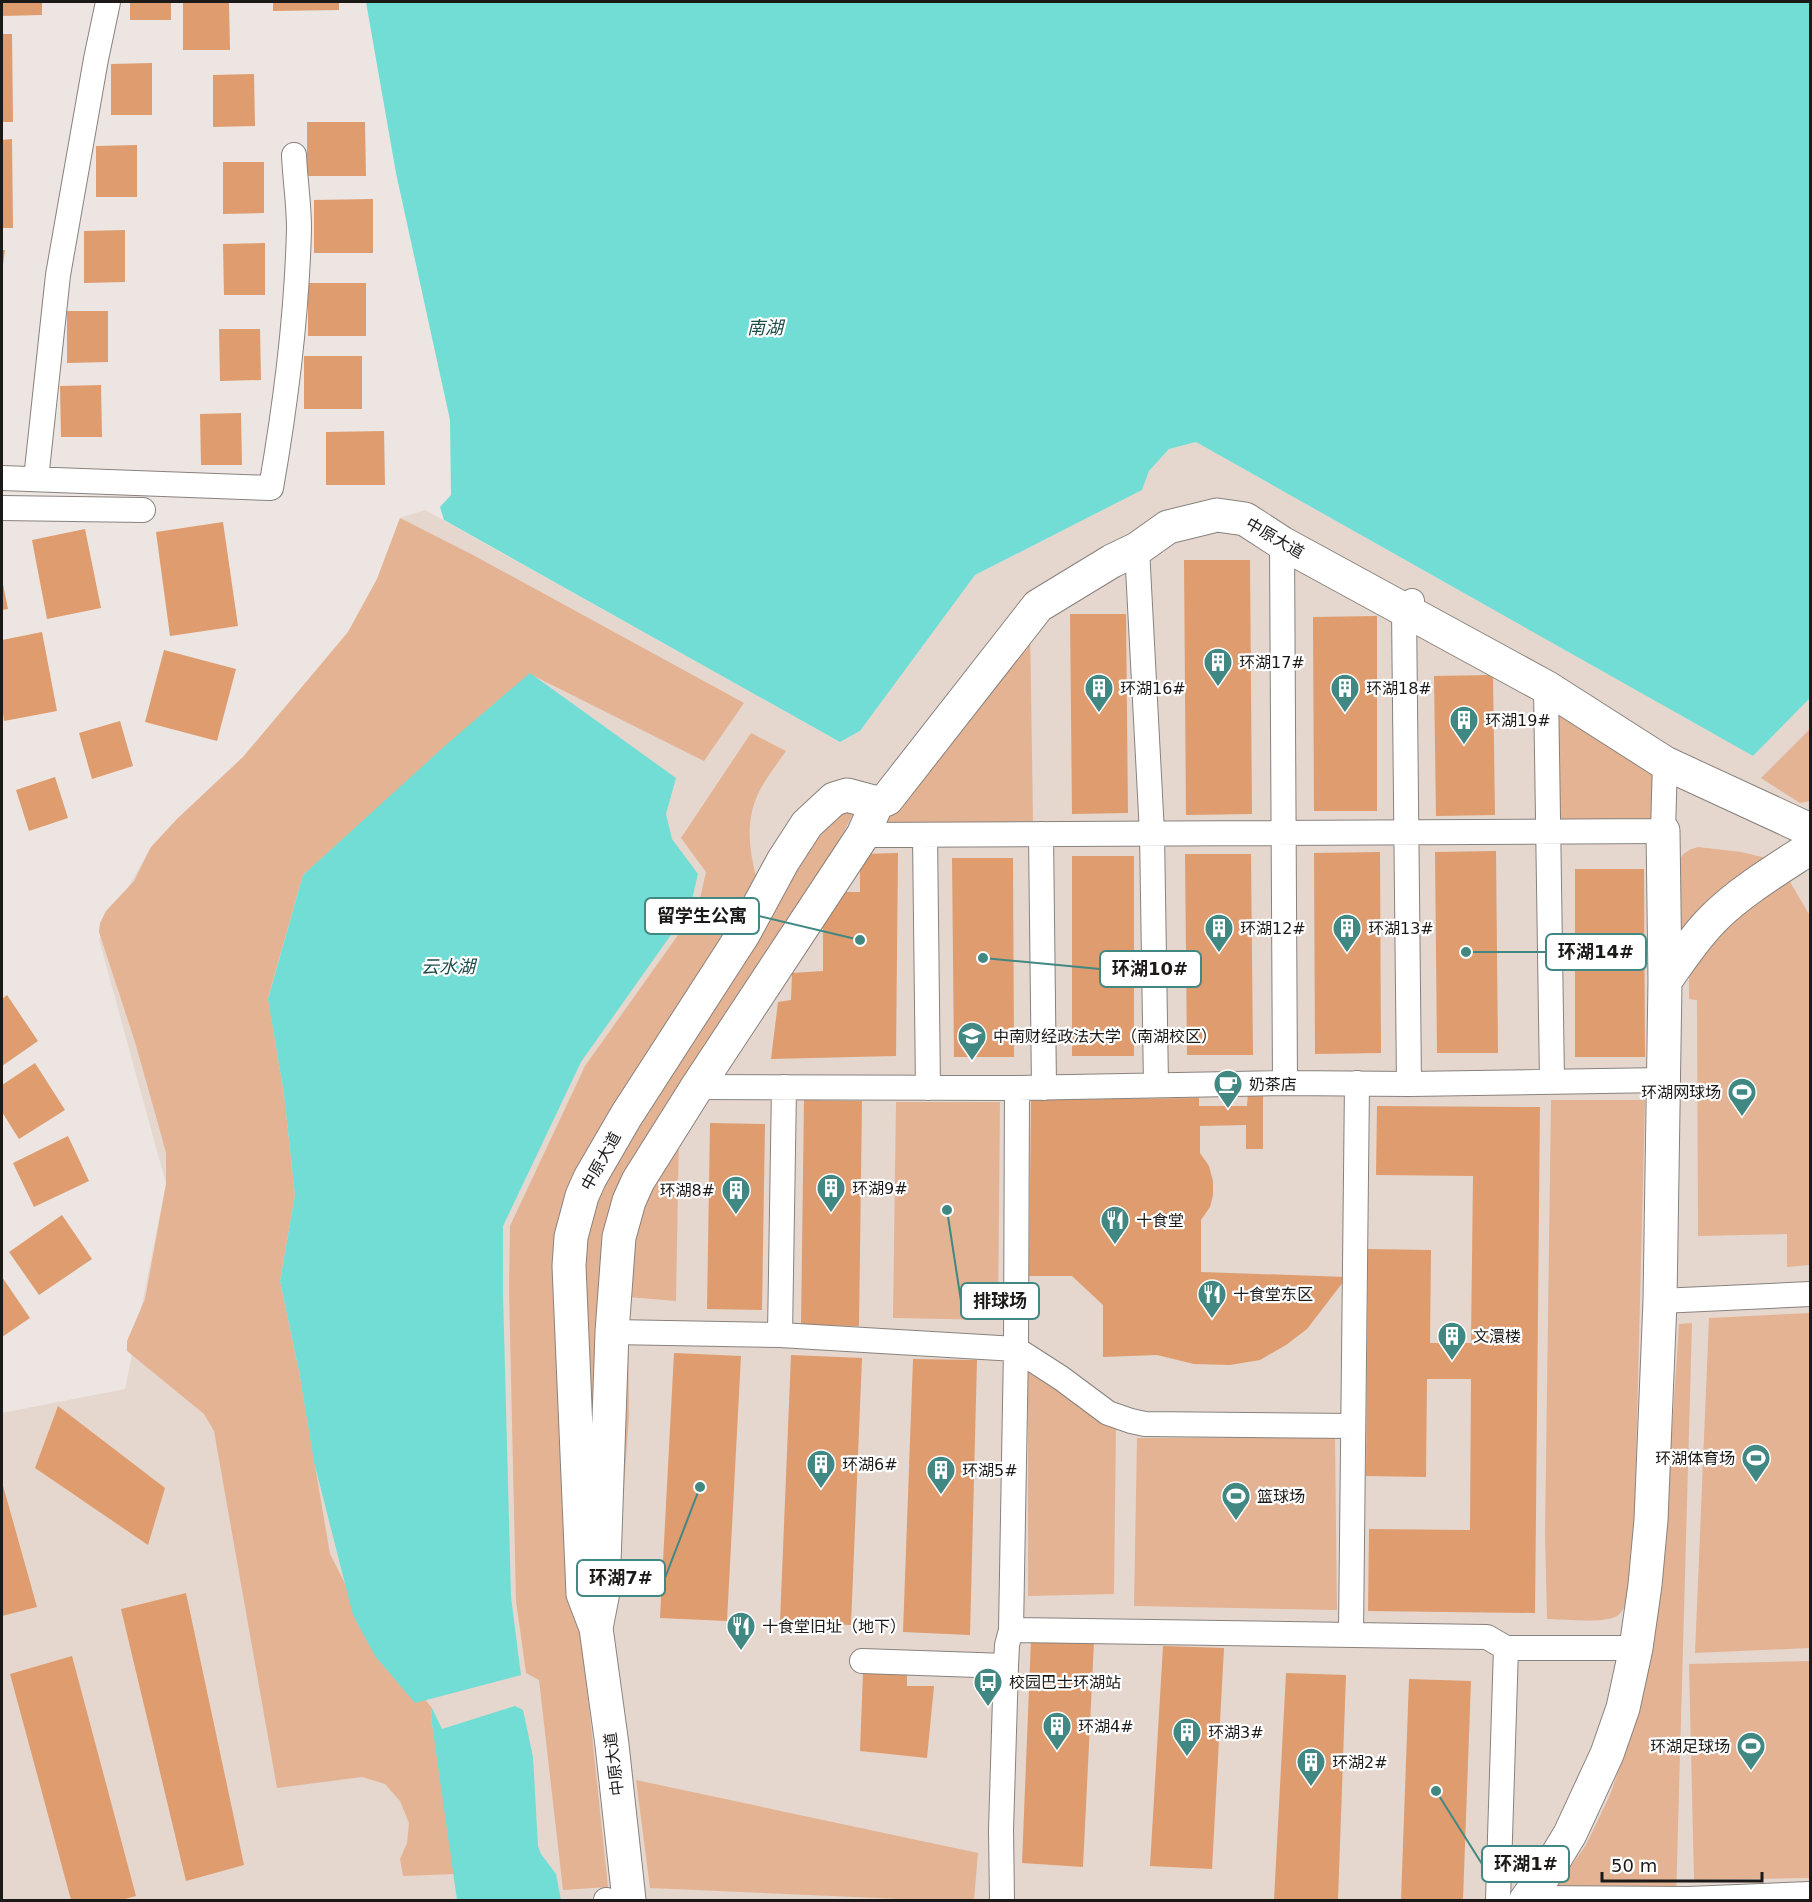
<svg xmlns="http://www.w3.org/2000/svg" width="1812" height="1902" font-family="'DejaVu Sans','Noto Sans SC',sans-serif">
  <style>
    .built { fill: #e5d7ce }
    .green { fill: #e4b393 }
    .water { fill: #71ddd5 }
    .building { fill: #df9c6e }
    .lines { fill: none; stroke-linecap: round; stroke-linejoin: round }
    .street-casing { stroke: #88827e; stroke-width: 26 }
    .secondary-casing { stroke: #88827e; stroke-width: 35 }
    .street { stroke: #fff; stroke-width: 24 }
    .secondary { stroke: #fff; stroke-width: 33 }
    .labels { text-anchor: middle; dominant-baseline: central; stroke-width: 4.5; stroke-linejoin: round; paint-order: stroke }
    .street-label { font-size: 16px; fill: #1c1a19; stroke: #fff }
    .poi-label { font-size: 16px; fill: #1c1a19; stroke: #fff; text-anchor: start }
    .water-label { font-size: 18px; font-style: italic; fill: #1c4c49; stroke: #fff }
    .leader { fill: none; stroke: #418883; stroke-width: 2 }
    .callout-dot { fill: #418883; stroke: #fff; stroke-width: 2 }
    .callout { fill: #fff; stroke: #418883; stroke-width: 2 }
    .callout-label { font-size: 18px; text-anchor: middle; font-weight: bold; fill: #1c1a19 }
  </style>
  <rect width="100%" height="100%" fill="#ece5e1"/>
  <path class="built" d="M1196 442 1753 756 1810 698V1900H2V1413L125 1389 166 1184 99 939 151 847 177 819 243 757 348 632 377 579 400 518 425 510 840 742 860 731 975 575 1142 490 1149 471 1169 449Z"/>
  <path class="green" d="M400 518 473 555 744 703 704 761 530 674 303 875 268 998 284 1094 295 1195 280 1281 299 1371 330 1554 371 1634 432 1708 431 1717 455 1874 403 1876 400 1859 407 1843 409 1823 400 1801 385 1784 362 1777 277 1788 214 1431 204 1414 127 1351V1341L145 1299 166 1184V1153L162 1138 135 1042 99 932 100 923 106 911 134 881 151 847 177 819 243 757 348 632 377 579Z
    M1030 622 1033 821 877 825Z
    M1551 709 1657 774V827H1552Z
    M1810 729V801L1800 803 1761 778Z
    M751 733 786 751C777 764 767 777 760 790 742 824 751 860 761 894L587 1171 579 1611 608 1887 563 1890 539 1680 526 1673 516 1601 509 1289 510 1226 585 1066 698 907 706 872 681 838Z
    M856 808 800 917 679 1134 676 1301 628 1297 629 1417 617 1583 586 1563 578 1233 603 1168 829 815Z
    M1698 847 1741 852 1779 861 1676 947 1677 863C1683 853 1687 850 1698 847Z
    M1789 880 1810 916V1265L1787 1267V1234L1698 1236 1697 1000 1689 999V950Z
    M1551 1100H1645L1633 1583C1630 1593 1626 1610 1617 1616 1604 1624 1563 1619 1547 1619L1545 1534Z
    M896 1102H1000L998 1320 893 1318Z
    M1810 1313V1648L1695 1653 1709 1318Z
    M1692 1323 1676 1900H1547L1586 1845 1610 1795 1623 1757 1666 1519 1679 1324Z
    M1028 1372 1116 1425 1114 1594 1028 1596Z
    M1335 1437 1337 1610 1134 1606 1137 1438Z
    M1810 1661V1878L1694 1880 1689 1664Z
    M636 1780 978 1853 974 1900H923L650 1888Z"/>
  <path class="water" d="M366 2H1810V698L1753 756 1196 442 1169 449 1149 471 1142 490 975 575 860 731 840 742 444 520 440 507 451 495 450 420 396 173Z
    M530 673 676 778 666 814 672 839 698 874 690 908 581 1062 503 1226V1294L511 1597 521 1675 415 1703 375 1656 353 1615 314 1462 299 1371 280 1281 295 1195 284 1094 268 999 303 875 447 744Z
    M515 1706 523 1710 533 1757 538 1846 541 1854 556 1874 561 1900H457L431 1717 432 1708 442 1729Z"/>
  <path class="building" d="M2 2H42V15L2 16Z
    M130 2H171V20H130Z
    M183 2H229L230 50H183Z
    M273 2H339V10L273 11Z
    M2 34H12L13 122H2Z
    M152 63V115H111V64Z
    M254 74 255 126 213 127V75Z
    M307 122H365L366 176H307Z
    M12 139 13 228H2V140Z
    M137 145V197H96V146Z
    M223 162H264V213L223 214Z
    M373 199V253H314V200Z
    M125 230V282L84 283V231Z
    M265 243V295H224L223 244Z
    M2 250H5L3 265H2Z
    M308 283H366V336H308Z
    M67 311H108V362L67 363Z
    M219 329H260L261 380 220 381Z
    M304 356H362V409H304Z
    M101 385 102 437H61L60 386Z
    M241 413 242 465H201L200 414Z
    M384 431 385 485H326V432Z
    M223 522 238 626 170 636 156 532Z
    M85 529 101 608 47 619 32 540Z
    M1184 560H1250L1252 814 1186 815Z
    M2 579 8 609 2 610Z
    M1070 614H1126L1128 813 1072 814Z
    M1377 616V811H1314L1313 617Z
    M42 632 57 711 4 721 2 706V640Z
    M164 650 236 669 217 741 145 722Z
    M1493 675 1495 815 1436 816 1434 676Z
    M120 721 133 766 92 779 79 733Z
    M55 777 68 818 29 831 16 790Z
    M1496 851 1498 1053H1437L1435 852Z
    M1380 852 1381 1053 1315 1054 1314 853Z
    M898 853 896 1056 771 1059 778 1002 791 1000 792 973 823 971V909L836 892H860V854Z
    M1185 854H1251L1253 1055H1187Z
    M1072 856H1134V1056H1072Z
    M952 858H1013L1014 1057H954Z
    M1575 869H1644L1645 1057H1575Z
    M7 995 38 1041 2 1066V999Z
    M35 1063 65 1110 19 1139 2 1112V1085Z
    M1248 1093H1263V1149H1246V1125L1200 1126V1153L1209 1166 1213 1181V1195L1210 1207 1201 1220V1272L1347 1277 1307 1329 1286 1345 1260 1360 1230 1365 1194 1364 1157 1355 1103 1357V1305L1072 1276H1029L1031 1100 1199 1098V1106H1247Z
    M804 1100 862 1101 859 1326 801 1325Z
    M1377 1106 1540 1107 1535 1613 1368 1611 1369 1529 1470 1530 1471 1379H1427L1426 1477 1366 1476 1368 1249 1431 1250 1430 1343H1471L1473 1176 1376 1175Z
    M710 1123 765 1124 762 1310 707 1309Z
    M68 1136 89 1181 34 1207 13 1163Z
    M62 1215 92 1259 39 1295 9 1252Z
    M2 1277 30 1318 2 1337Z
    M674 1353 741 1356 727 1621 660 1618Z
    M791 1355 862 1358 851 1625 780 1622Z
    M913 1359 977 1360 970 1635 903 1632Z
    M58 1406 165 1488 148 1545 35 1468Z
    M2 1482 37 1607 2 1616Z
    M186 1593 244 1865 186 1881 121 1609Z
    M1031 1639 1094 1642 1083 1867 1022 1863Z
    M1163 1646 1224 1648 1212 1869 1150 1866Z
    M72 1656 136 1896 121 1900H71L10 1674Z
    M863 1672 907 1675V1686H934L927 1758 860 1751Z
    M1286 1673 1346 1675 1338 1900H1274Z
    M1409 1679 1471 1681 1463 1900H1401Z"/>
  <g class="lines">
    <g class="street-casing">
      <path id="street" d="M2 478 271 488C286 402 297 315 299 228 299 204 295 179 294 155
        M36 479 58 275 96 59 108 2
        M2 508 143 510
        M1282 543 1285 1083
        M1137 549 1152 833 1156 1085
        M1546 687 1552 1082
        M1041 834 1044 1088
        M863 835 1663 831 1665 763
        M925 835 928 1088
        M1409 1084 1404 609 1412 601
        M697 1087 1017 1088 1285 1083 1409 1084 1663 1080
        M1660 1301 1810 1294
        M612 1332 780 1335 1016 1349 1061 1378 1108 1413 1131 1421 1145 1424 1352 1426
        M780 1335 784 1087
        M1011 1630 1487 1637 1506 1648H1636
        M1351 1634 1357 1083
        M862 1661 1006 1666
        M1528 1898 1688 1899 1810 1894
        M606 1900H607
        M1002 1900 1001 1830 1006 1666 1007 1645 1011 1630 1016 1349 1017 1088
        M1498 1900 1506 1648"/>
    </g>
    <g class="secondary-casing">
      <path id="secondary" d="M1665 981C1681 959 1696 935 1716 916 1741 891 1781 867 1810 848
        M596 1628 603 1592 612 1332 619 1237 629 1201 638 1181 697 1087 863 835 877 803 887 799 1038 606 1112 561 1137 549 1168 527 1217 515 1245 519 1282 543 1546 687 1665 763 1810 830
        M629 1900 612 1745 596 1628 583 1594 569 1266 571 1237 582 1196 590 1178 626 1116 744 933 783 861 807 824 834 799 847 795 877 803
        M1526 1900 1550 1867 1570 1834 1607 1754 1623 1708 1636 1648 1645 1585 1651 1520 1660 1301 1665 981 1663 831"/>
    </g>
    <use href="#street" class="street"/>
    <use href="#secondary" class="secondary"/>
  </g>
  <defs>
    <g id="building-pin" transform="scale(1.5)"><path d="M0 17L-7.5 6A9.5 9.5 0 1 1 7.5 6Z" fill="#418883" stroke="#fff"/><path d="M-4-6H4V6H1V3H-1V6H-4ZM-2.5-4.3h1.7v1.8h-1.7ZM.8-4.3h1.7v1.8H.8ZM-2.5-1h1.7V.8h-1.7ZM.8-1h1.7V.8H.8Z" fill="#fff"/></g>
    <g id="university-pin" transform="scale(1.5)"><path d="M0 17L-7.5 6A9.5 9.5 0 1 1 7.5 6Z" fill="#418883" stroke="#fff"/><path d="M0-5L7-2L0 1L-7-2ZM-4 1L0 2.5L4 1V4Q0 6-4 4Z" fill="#fff"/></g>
    <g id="cafe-pin" transform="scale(1.5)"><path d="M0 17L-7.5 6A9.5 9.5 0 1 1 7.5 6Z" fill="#418883" stroke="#fff"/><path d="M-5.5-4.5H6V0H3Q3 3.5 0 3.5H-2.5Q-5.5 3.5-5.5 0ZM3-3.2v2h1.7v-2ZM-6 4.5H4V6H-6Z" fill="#fff"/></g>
    <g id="stadium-pin" transform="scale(1.5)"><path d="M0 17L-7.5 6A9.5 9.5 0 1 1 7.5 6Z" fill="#418883" stroke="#fff"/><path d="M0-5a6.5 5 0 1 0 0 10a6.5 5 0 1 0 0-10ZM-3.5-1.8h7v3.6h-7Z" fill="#fff"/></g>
    <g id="restaurant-pin" transform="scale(1.5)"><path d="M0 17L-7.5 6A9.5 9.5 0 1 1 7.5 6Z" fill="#418883" stroke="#fff"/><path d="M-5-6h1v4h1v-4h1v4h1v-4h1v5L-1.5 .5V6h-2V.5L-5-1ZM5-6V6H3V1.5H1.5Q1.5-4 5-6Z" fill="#fff"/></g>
    <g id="bus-pin" transform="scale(1.5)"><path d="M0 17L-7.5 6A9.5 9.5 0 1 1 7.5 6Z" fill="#418883" stroke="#fff"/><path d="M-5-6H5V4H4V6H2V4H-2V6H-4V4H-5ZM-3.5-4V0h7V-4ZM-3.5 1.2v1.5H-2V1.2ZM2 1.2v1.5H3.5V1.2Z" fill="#fff"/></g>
  </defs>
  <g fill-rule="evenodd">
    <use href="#building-pin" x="1218" y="662"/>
    <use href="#building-pin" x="1099" y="688"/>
    <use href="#building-pin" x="1345" y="688"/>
    <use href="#building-pin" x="1464" y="720"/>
    <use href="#building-pin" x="1219" y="928"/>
    <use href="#building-pin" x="1347" y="928"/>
    <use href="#university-pin" x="972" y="1036"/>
    <use href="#cafe-pin" x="1228" y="1084"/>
    <use href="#stadium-pin" x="1742" y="1092"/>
    <use href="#building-pin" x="831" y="1188"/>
    <use href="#building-pin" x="736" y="1190"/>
    <use href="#restaurant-pin" x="1115" y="1220"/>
    <use href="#restaurant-pin" x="1212" y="1294"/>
    <use href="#building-pin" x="1452" y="1336"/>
    <use href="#stadium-pin" x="1756" y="1458"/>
    <use href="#building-pin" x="821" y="1464"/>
    <use href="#building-pin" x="941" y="1470"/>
    <use href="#stadium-pin" x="1236" y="1496"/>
    <use href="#restaurant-pin" x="741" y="1626"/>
    <use href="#bus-pin" x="988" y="1682"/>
    <use href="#building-pin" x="1057" y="1726"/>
    <use href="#building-pin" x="1187" y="1732"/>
    <use href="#stadium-pin" x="1751" y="1746"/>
    <use href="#building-pin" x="1311" y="1762"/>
  </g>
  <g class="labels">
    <g class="street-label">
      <text transform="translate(1275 538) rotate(30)">中原大道</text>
      <text transform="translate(601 1161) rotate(-61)">中原大道</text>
      <text transform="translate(614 1764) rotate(-97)">中原大道</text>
    </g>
    <g class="poi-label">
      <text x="1239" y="662">环湖17#</text>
      <text x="1120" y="688">环湖16#</text>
      <text x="1366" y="688">环湖18#</text>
      <text x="1485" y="720">环湖19#</text>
      <text x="1240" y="928">环湖12#</text>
      <text x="1368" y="928">环湖13#</text>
      <text x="993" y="1036">中南财经政法大学（南湖校区）</text>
      <text x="1249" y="1084">奶茶店</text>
      <text x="1721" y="1092" text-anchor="end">环湖网球场</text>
      <text x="852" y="1188">环湖9#</text>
      <text x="715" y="1190" text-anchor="end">环湖8#</text>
      <text x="1136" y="1220">十食堂</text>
      <text x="1233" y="1294">十食堂东区</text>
      <text x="1473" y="1336">文澴楼</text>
      <text x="1735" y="1458" text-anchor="end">环湖体育场</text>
      <text x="842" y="1464">环湖6#</text>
      <text x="962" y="1470">环湖5#</text>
      <text x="1257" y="1496">篮球场</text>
      <text x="762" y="1626">十食堂旧址（地下）</text>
      <text x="1009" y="1682">校园巴士环湖站</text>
      <text x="1078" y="1726">环湖4#</text>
      <text x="1208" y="1732">环湖3#</text>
      <text x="1730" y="1746" text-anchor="end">环湖足球场</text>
      <text x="1332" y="1762">环湖2#</text>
    </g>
    <g class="water-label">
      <text x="765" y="327">南湖</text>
      <text x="448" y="966">云水湖</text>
    </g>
  </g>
  <path class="leader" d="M860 940L759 916M1466 952L1546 952M983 958L1100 969M947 1210L961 1301M700 1487L665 1578M1436 1791L1482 1864"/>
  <g class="callout-dot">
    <circle cx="860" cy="940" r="6"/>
    <circle cx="1466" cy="952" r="6"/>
    <circle cx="983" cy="958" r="6"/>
    <circle cx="947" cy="1210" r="6"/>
    <circle cx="700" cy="1487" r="6"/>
    <circle cx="1436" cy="1791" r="6"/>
  </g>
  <g class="callout">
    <rect x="645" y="898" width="114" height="36" rx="6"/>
    <rect x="1546" y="934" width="100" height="36" rx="6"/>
    <rect x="1100" y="951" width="101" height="36" rx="6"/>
    <rect x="961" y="1283" width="78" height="36" rx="6"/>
    <rect x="577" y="1560" width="88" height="36" rx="6"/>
    <rect x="1482" y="1846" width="87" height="36" rx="6"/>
  </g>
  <g class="callout-label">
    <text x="702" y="922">留学生公寓</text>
    <text x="1596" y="958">环湖14#</text>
    <text x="1150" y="975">环湖10#</text>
    <text x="1000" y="1307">排球场</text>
    <text x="621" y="1584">环湖7#</text>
    <text x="1526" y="1870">环湖1#</text>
  </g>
  <rect width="1812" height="1902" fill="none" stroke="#1c1a19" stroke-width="6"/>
  <path d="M1602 1872v9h160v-9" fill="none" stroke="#1c1a19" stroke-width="3"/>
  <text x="1611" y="1872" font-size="18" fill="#1c1a19" stroke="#ffffff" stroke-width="4.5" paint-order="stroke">50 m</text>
</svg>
